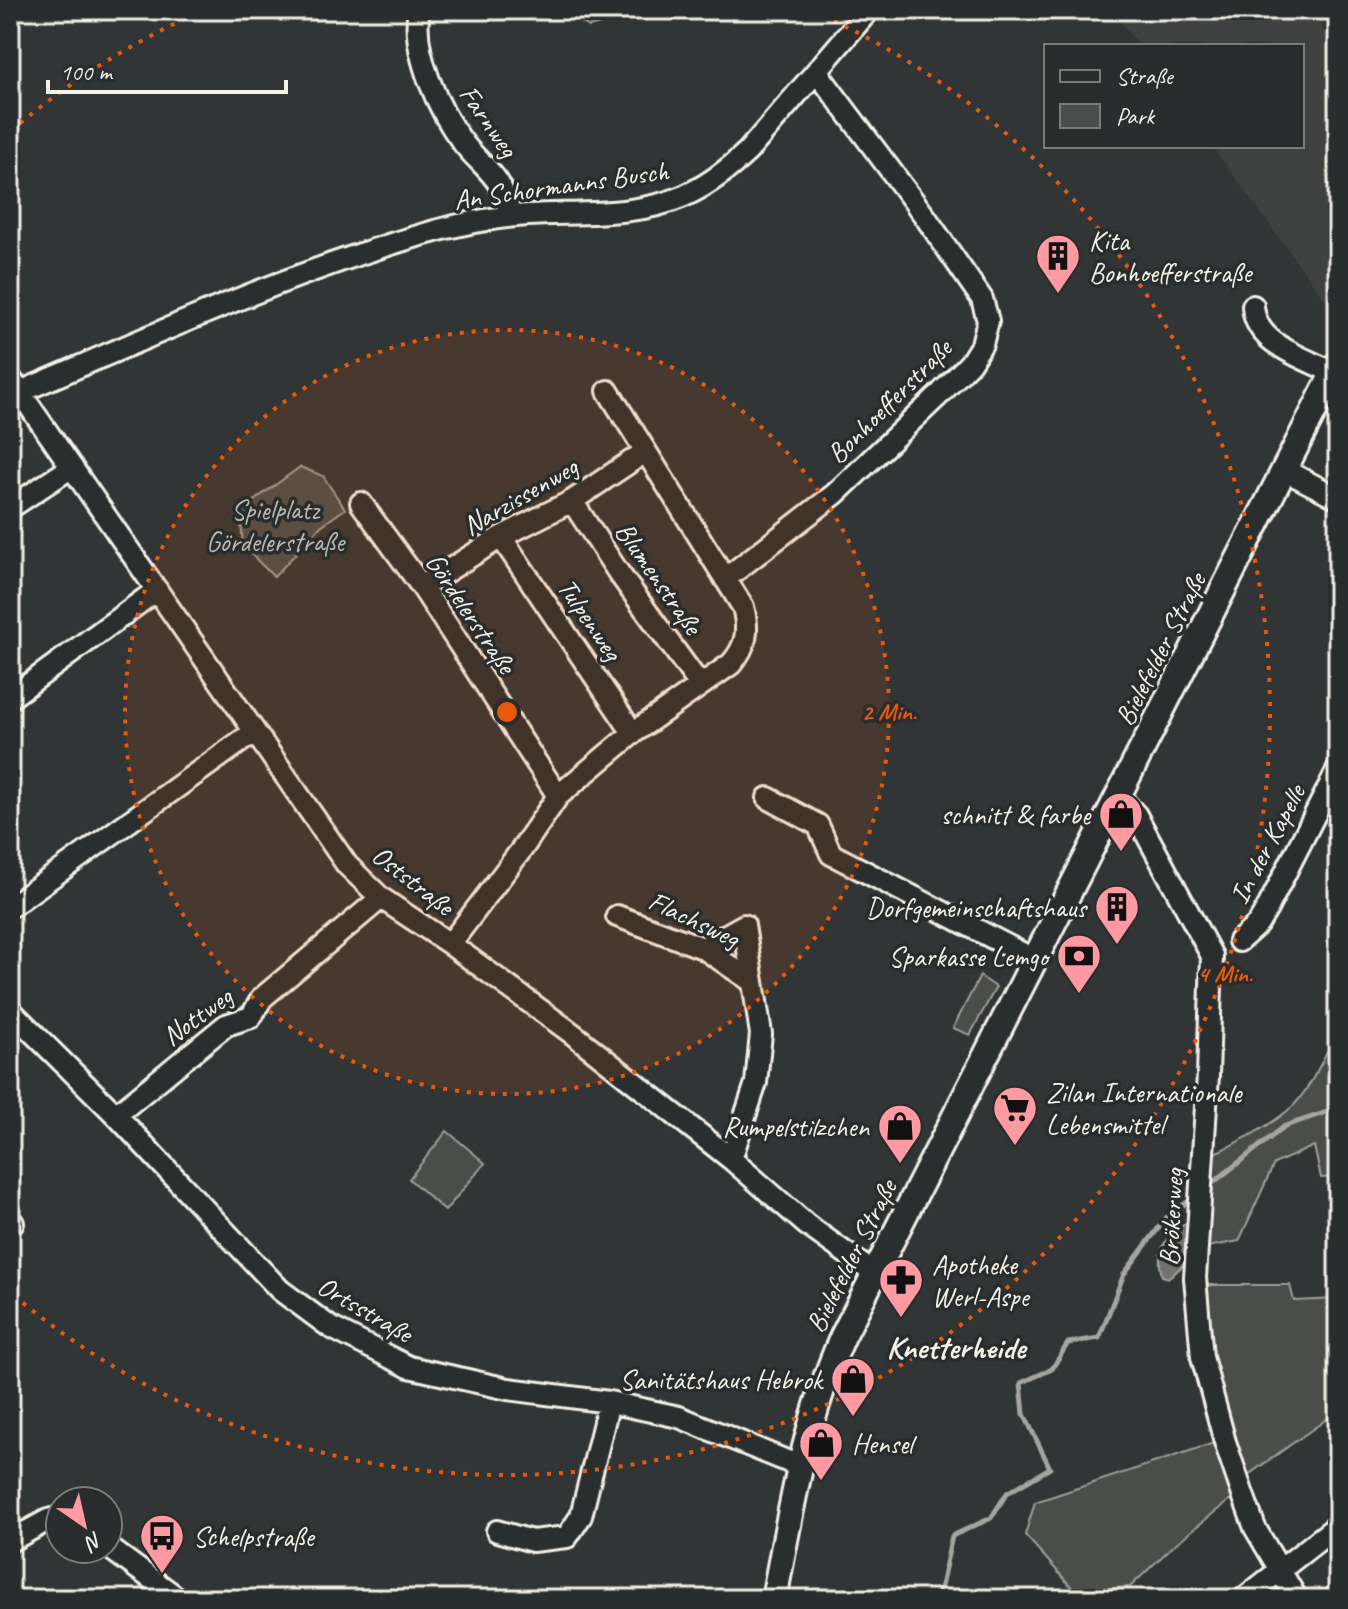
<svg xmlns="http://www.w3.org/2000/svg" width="1348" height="1609" font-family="Caveat,sans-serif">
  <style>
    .built { fill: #404242 }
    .green { fill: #4b4d4c; stroke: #a09f9a; stroke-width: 2 }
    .water { fill: #727370; stroke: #a6a5a0; stroke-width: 2 }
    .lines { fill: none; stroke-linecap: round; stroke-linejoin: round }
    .stream { stroke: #a6a5a0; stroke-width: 5 }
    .minor-casing { stroke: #f4f1e8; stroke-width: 26 }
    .major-casing { stroke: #f4f1e8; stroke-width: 30 }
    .minor { stroke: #2a2d2e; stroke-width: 20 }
    .major { stroke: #2a2d2e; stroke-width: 24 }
    .ring { fill: none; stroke: #e8590c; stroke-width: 4; stroke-dasharray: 4 8 }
    .labels { text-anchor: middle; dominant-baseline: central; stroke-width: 7; stroke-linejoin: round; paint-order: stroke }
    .street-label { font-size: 28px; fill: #f4f1e8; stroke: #2a2d2e }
    .poi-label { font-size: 28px; fill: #f4f1e8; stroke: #2a2d2e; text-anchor: start }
    .park-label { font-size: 28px; fill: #b9b8b1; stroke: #2a2d2e }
    .quarter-label { font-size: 32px; font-weight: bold; fill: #f4f1e8; stroke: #2a2d2e }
    .centre { fill: #e8590c; stroke: #2a2d2e; stroke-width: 4 }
    .ring-label { font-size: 24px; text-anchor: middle; font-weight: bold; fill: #e8590c; stroke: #2a2d2e; stroke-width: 7; stroke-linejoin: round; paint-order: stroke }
  </style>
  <rect width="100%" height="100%" fill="#323535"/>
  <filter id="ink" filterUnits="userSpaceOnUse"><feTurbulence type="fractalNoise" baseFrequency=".0125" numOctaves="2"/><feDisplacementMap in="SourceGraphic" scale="16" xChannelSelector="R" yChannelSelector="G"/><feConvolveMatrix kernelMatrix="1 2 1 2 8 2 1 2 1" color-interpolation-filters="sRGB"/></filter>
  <g filter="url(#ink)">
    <path class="built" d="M1112 10H1309L1338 50V318L1212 146H1302V46H1139Z"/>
    <path class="green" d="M575 10H620L607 22 589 27 575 18Z
      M300 467 323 476 345 509 321 526 274 577 243 546 240 511Z
      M980 976 996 987 970 1035 953 1028Z
      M1338 1029V1177L1321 1178 1314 1146 1274 1164 1239 1241 1202 1248 1208 1156C1234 1145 1273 1125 1294 1105 1310 1089 1328 1050 1338 1029Z
      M447 1131 485 1163 445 1211 409 1179Z
      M1205 1285H1290L1294 1301 1338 1299V1411L1241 1480 1206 1357Z
      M1220 1441 1236 1495 1174 1545 1130 1587 1075 1591 1025 1535 1035 1502Z"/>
    <path class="water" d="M1190 1220 1188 1261 1169 1278 1162 1276C1154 1247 1168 1236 1190 1220Z"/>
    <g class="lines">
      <path class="stream" d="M1209 1186 1285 1126 1336 1109
        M933 1599 941 1586 952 1536 991 1518 1007 1493 1050 1468 1024 1414 1021 1383 1052 1369 1068 1343 1099 1338 1124 1274 1166 1218 1194 1197"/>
      <g class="minor-casing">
        <path id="minor" d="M419 10C411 51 439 112 464 144 474 157 488 168 497 181 504 191 507 205 511 216
          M1253 306C1255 345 1303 357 1334 373
          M10 378 347 865 381 898 450 944 573 1034 731 1159 807 1225 875 1274
          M20 392C152 336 283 275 421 235 455 225 493 217 528 215 579 212 636 217 684 196 709 185 729 169 748 151L869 10
          M1284 470 1338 498
          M572 501 618 572 700 685
          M361 503 422 587 558 796
          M10 508 72 467
          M501 537 633 733
          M725 579 835 494 941 393 970 363 982 344 988 321 982 299 924 215 817 72
          M422 587 501 537 572 501 645 452
          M10 698 157 590
          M1118 796 1136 815 1212 956 1208 1075 1195 1278 1202 1357 1225 1442 1243 1495 1255 1528 1297 1599
          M768 798 818 825 831 854 1035 960
          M10 907 254 732
          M617 916 703 948 753 982 761 1034 756 1083 731 1159
          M1239 941 1258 924 1267 909 1338 769
          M450 944 522 849 558 796 633 733 731 664C747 646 749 630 743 607L608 391
          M703 948 744 925 753 982
          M10 1010 116 1115 280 1290 330 1327 409 1367 508 1389 609 1402 679 1417 799 1466
          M116 1115 226 1025 251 1017 262 998 381 898
          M10 1225 13 1223
          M497 1531 532 1541 567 1537 581 1516 609 1402
          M10 1541 48 1520 60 1517
          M108 1547 179 1599
          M1243 1599 1338 1525"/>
      </g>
      <g class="major-casing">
        <path id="major" d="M774 1599C791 1509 805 1420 843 1336L1338 364"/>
      </g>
      <use href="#minor" class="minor"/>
      <use href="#major" class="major"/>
    </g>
  </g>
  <circle cx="507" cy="712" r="382" fill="#e8590c" fill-opacity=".12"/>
  <g class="ring">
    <circle cx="507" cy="712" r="382"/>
    <path d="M11 131A764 764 0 0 1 202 11M812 11A764 764 0 1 1 11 1293"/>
  </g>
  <defs>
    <g id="building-pin" transform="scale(2.3)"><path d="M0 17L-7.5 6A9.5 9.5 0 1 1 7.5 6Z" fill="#ff9aa2" stroke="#2a2d2e"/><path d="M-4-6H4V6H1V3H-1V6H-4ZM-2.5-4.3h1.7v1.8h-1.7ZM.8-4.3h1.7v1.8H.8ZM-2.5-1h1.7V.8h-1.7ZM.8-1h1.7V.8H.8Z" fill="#111"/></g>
    <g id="shop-pin" transform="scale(2.3)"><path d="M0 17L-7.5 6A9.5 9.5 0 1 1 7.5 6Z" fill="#ff9aa2" stroke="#2a2d2e"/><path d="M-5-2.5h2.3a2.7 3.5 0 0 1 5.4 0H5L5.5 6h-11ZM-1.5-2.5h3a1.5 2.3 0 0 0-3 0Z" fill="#111"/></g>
    <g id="bank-pin" transform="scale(2.3)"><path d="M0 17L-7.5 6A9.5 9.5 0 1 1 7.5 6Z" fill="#ff9aa2" stroke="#2a2d2e"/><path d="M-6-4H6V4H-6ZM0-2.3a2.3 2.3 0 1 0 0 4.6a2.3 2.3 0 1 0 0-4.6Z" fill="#111"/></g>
    <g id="supermarket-pin" transform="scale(2.3)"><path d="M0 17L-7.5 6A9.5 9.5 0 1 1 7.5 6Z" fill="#ff9aa2" stroke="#2a2d2e"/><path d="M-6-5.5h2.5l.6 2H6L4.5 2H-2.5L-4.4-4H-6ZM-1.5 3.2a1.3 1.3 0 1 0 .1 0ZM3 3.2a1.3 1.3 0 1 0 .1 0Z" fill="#111"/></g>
    <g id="pharmacy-pin" transform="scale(2.3)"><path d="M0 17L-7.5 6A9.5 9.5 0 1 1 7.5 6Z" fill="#ff9aa2" stroke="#2a2d2e"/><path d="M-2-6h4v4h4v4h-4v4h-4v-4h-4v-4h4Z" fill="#111"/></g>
    <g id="bus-pin" transform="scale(2.3)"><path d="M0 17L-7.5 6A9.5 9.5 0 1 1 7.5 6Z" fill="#ff9aa2" stroke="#2a2d2e"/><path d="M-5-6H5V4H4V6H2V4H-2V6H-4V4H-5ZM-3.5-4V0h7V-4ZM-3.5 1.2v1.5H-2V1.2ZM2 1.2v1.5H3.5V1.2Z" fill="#111"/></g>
  </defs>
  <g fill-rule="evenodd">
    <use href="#building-pin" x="1058" y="256"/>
    <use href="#shop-pin" x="1121" y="814"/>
    <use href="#building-pin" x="1117" y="907"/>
    <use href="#bank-pin" x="1079" y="956"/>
    <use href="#supermarket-pin" x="1015" y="1108"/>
    <use href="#shop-pin" x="900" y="1126"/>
    <use href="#pharmacy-pin" x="901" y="1280"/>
    <use href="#shop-pin" x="853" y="1379"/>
    <use href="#shop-pin" x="821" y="1443"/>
    <use href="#bus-pin" x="162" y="1536"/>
  </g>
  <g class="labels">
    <g class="street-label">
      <text transform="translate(489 121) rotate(55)">Farnweg</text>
      <text transform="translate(561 185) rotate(-8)">An Schormanns Busch</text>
      <text transform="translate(889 401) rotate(-45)">Bonhoefferstraße</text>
      <text transform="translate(520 496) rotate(-30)">Narzissenweg</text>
      <text transform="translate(659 578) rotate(55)">Blumenstraße</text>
      <text transform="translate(471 613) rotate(56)">Gördelerstraße</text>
      <text transform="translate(590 619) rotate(56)">Tulpenweg</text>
      <text transform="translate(1160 649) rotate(-63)">Bielefelder Straße</text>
      <text transform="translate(1267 844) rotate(-62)">In der Kapelle</text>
      <text transform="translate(413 880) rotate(38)">Oststraße</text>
      <text transform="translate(694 919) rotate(25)">Flachsweg</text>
      <text transform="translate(197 1016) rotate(-36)">Nottweg</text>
      <text transform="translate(1171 1217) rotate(-87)">Brökerweg</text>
      <text transform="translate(851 1256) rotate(-63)">Bielefelder Straße</text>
      <text transform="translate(365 1309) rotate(30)">Ortsstraße</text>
    </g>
    <g class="poi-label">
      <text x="1089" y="240">Kita<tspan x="1089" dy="32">Bonhoefferstraße</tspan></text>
      <text x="1090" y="814" text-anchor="end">schnitt &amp; farbe</text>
      <text x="1086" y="907" text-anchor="end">Dorfgemeinschaftshaus</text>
      <text x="1048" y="956" text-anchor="end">Sparkasse Lemgo</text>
      <text x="1046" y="1092">Zilan Internationale<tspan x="1046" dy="32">Lebensmittel</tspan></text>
      <text x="869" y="1126" text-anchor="end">Rumpelstilzchen</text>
      <text x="932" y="1264">Apotheke<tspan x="932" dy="32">Werl-Aspe</tspan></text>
      <text x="822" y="1379" text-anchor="end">Sanitätshaus Hebrok</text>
      <text x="852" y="1443">Hensel</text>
      <text x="193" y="1536">Schelpstraße</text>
    </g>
    <g class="park-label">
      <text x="275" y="509">Spielplatz<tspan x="275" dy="32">Gördelerstraße</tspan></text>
    </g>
    <g class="quarter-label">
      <text x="956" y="1347">Knetterheide</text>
    </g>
  </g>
  <circle cx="507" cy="712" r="12" class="centre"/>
  <g class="ring-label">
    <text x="889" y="720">2 Min.</text>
    <text x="1225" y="982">4 Min.</text>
  </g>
  <rect width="1348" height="1609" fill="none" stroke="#2a2d2e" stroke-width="40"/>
  <rect x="20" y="20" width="1308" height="1569" fill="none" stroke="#f4f1e8" stroke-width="3" filter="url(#ink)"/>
  <rect x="1044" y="44" width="260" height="104" fill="#2a2d2e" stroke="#7b7b78" stroke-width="2"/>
  <rect x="1060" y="70" width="40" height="12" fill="#2a2d2e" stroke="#7b7b78" stroke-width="2"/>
  <text x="1116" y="84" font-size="24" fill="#f4f1e8">Straße</text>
  <rect x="1060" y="104" width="40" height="24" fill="#4b4d4c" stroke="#7b7b78" stroke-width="2"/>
  <text x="1116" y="124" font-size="24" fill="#f4f1e8">Park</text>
  <g transform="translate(84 1525) rotate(146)"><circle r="38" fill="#2a2d2e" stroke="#7b7b78" stroke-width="2"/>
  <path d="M0-6L14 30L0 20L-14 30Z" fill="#ff9aa2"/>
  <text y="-12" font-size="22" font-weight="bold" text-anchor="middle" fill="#f4f1e8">N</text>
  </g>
  <path d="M48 80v12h238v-12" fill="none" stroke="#f4f1e8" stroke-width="4"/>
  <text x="60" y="80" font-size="24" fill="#f4f1e8" stroke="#2a2d2e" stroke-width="6" paint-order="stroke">100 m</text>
</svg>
